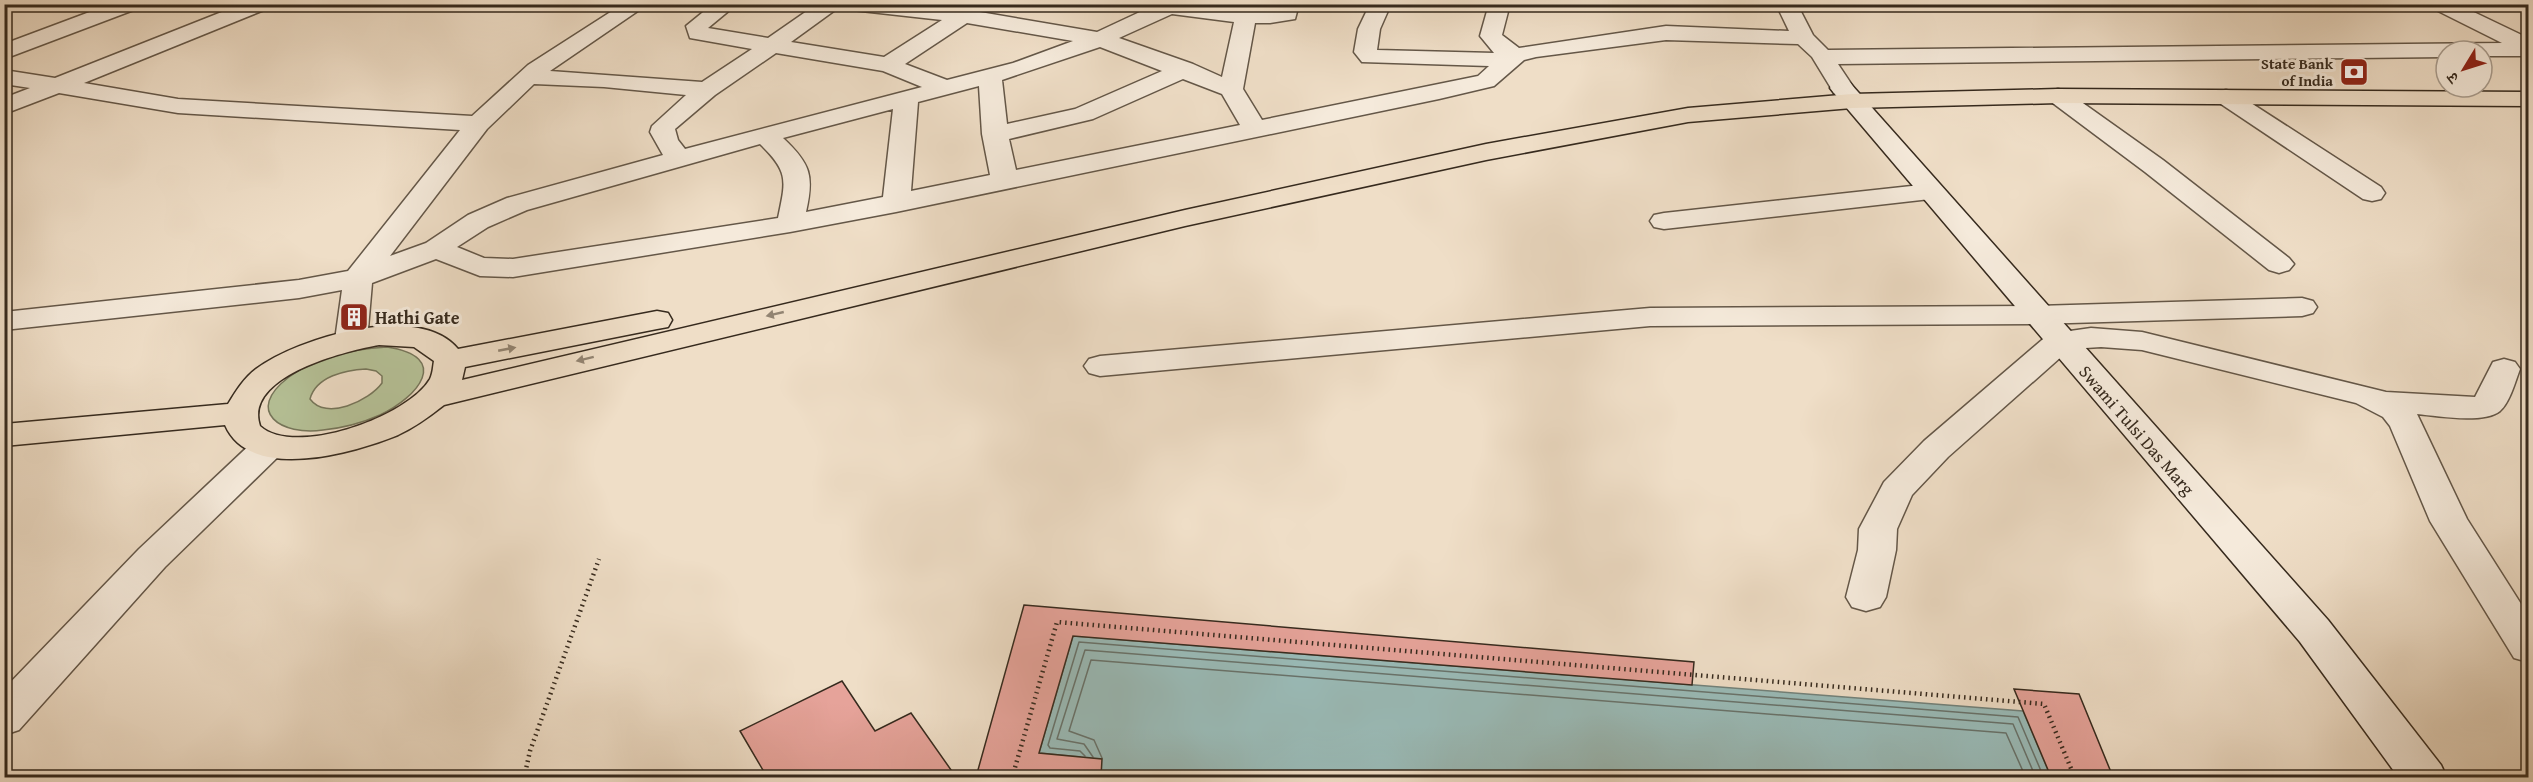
<svg xmlns="http://www.w3.org/2000/svg" width="2533" height="782" font-family="'Gentium Book Plus','Noto Serif Devanagari',serif">
  <style>
    .green { fill: #b6c298; stroke: #76765b; stroke-width: 1.5; fill-rule: evenodd }
    .water { fill: #9abcb9; stroke: #72827b; stroke-width: 1.5 }
    .lines { fill: none; stroke-linecap: round; stroke-linejoin: round }
    .shore { stroke: #68736c; stroke-width: 1.5 }
    .building { fill: #e6a39a; stroke: #362a1e; stroke-width: 1.5 }
    .street-casing { stroke: #645748; stroke-width: 3 }
    .secondary-casing { stroke: #362a1e; stroke-width: 3 }
    .highway-casing { stroke: #362a1e; stroke-width: 3 }
    .path { stroke: #362a1e; stroke-width: 4.5; stroke-dasharray: 1.5 4; stroke-linecap: butt }
    .street { fill: #f5eadb; fill-rule: evenodd }
    .secondary { fill: #f5eadb; fill-rule: evenodd }
    .highway { fill: #efdec7; fill-rule: evenodd }
    .oneway { fill: #928472 }
    .labels { text-anchor: middle; dominant-baseline: central; stroke-width: 6; stroke-linejoin: round; paint-order: stroke }
    .far-poi-label { font-size: 15px; font-weight: bold; fill: #362a1e; stroke: #f5eadb; text-anchor: end }
    .poi-label { font-size: 18px; font-weight: bold; fill: #362a1e; stroke: #f5eadb; text-anchor: start }
    .street-label { font-size: 18px; fill: #362a1e; stroke: #f5eadb }
  </style>
  <rect width="100%" height="100%" fill="#efdec7"/>
  <filter id="stains"><feTurbulence type="fractalNoise" baseFrequency=".00333" numOctaves="4"/><feColorMatrix values="0 0 0 0 .2 0 0 0 0 .09 0 0 0 0 .02 0 0 0 .5 -.17"/></filter>
  <radialGradient id="worn" r=".72"><stop offset=".6" stop-color="#630" stop-opacity="0"/><stop offset="1" stop-color="#630" stop-opacity=".3"/></radialGradient>
  <path class="green" d="M387 347C452 357 418 397 380 415 362 423 343 428 323 430 282 436 243 412 289 377 317 356 353 349 387 347ZM366 369 376 371 382 376V383C369 401 326 421 310 399 316 376 346 370 366 369Z"/>
  <path class="water" d="M1073 636 2023 711 2051 777 1075 778 1080 757 1039 753Z"/>
  <g class="lines">
    <path class="shore" d="M1085 756 1080 751 1050 748 1048 745 1079 642 2018 717 2044 778
      M1093 757 1084 744 1057 739 1085 650 2013 724 2036 778
      M1102 758 1094 740 1069 731 1091 660 2006 733 2026 778"/>
  </g>
  <path class="building" d="M1024 605 1694 662 1692 685 1073 636 1039 753 1102 759 1101 777H976Z
    M842 681 875 731 911 713 956 777H767L740 731Z
    M2014 689 2079 694 2113 777H2051Z"/>
  <g class="lines">
    <g class="street-casing">
      <path id="street" d="M111 4H142L139 8 4 59V44Z
        M242 4H272L269 8 84 83 178 99 472 116 528 65 623 4H648L550 71 702 82 752 49 690 38 686 26 713 4H737L708 28 768 38 817 4 977 7 980 12 1097 32 1157 4H1198L1238 10 1277 9 1278 4H1299L1295 19 1270 23H1255L1243 89 1262 120 1478 76 1489 66 1362 62 1354 52 1358 29 1370 4H1391L1380 29 1377 50 1494 53 1480 36 1489 4H1510L1502 35 1519 48 1666 26 1789 31 1776 4H1797L1813 35 1828 50 2502 43 2432 8 2429 4H2457L2528 38V56H2482V51H2446V57L1838 64 1854 88 1850 93H1834L1812 57 1798 44 1666 40 1536 57 1524 60 1494 86 1439 99 896 212 790 232 513 277 480 276 436 259 372 283 367 340 362 347 351 349 340 347 335 340 342 290 299 298 4 330V312L299 280 348 271 460 130 178 113 59 93 4 114V98L30 88 4 84V70L55 78ZM842 5 852 10 942 20 884 57 791 42ZM1172 14 1234 22 1222 77 1193 64 1119 38ZM967 23 1073 41 1013 63 947 80 905 64ZM1100 47 1162 71 1075 109 1007 124 1002 80ZM776 53 883 71 922 87 685 149 678 140 675 129 715 95ZM1183 79 1222 94 1240 125 1016 170 1009 139 1093 119ZM534 84 604 87 686 95 652 126 650 132 663 155 507 198 468 215 426 243 390 256 487 129ZM979 86 982 134 990 175 911 191 918 102ZM893 109 883 197 806 212C814 176 811 164 783 138ZM760 144C789 172 786 180 778 218L513 259 484 258 457 247 488 227 527 210Z
        M2058 89 2066 91 2163 160 2289 258 2294 264 2289 270 2279 273 2269 270 2145 172 2050 101 2046 96 2050 91Z
        M2226 90 2234 92 2381 187 2385 193 2381 199 2372 201 2363 199 2218 102 2214 97 2218 92Z
        M1930 184 1939 186 1943 192 1939 198 1664 229 1654 227 1650 221 1654 215 1664 213Z
        M2302 298 2313 301 2317 307 2313 313 2302 316 2037 324 1650 326 1100 376 1089 373 1084 366 1089 359 1100 356 1650 308 2037 306Z
        M2091 328 2142 332 2386 392 2475 397 2493 362 2504 359 2515 362 2520 369C2515 382 2510 402 2500 411 2484 424 2437 416 2417 414L2467 519 2528 615V662L2514 658 2430 521 2390 426 2383 417 2356 403 2142 350 2101 347 2070 349 1948 457 1912 495 1897 529 1896 550 1886 597 1880 607 1866 611 1852 607 1846 597 1858 550 1859 529 1884 482 1924 441 2049 334Z
        M270 434 282 437 287 445 282 453 165 567 19 730 4 735V689L139 549 258 437Z"/>
    </g>
    <g class="secondary-casing">
      <path id="secondary" d="M1842 81 1850 83 2328 620 2441 765 2447 778H2399L2300 642 1834 93 1830 88 1834 83Z"/>
    </g>
    <g class="highway-casing">
      <path id="highway" d="M2058 89 2528 92V106L2058 103 1852 108 1688 122 1486 160 1185 226 444 405C430 416 415 427 398 435 354 453 250 483 225 425L4 446V424L228 404C236 391 244 378 256 369 297 338 419 301 458 349L657 311 668 313 672 320 668 327 657 329 465 367 462 380 1185 210 1486 144 1688 108 1852 94ZM379 345 414 347 434 361C433 366 433 373 430 379 409 416 295 458 260 426 243 376 346 351 379 345Z"/>
    </g>
    <path class="path" d="M524 778 530 751 599 559
      M1012 778 1057 622 2044 704 2075 778"/>
    <use href="#street" class="street"/>
    <use href="#secondary" class="secondary"/>
    <use href="#highway" class="highway"/>
  </g>
  <defs><path id="oneway-solid" d="M-6-.8H1V-3.2L6.5 0L1 3.2V.8H-6Z" transform="scale(1.5)"/></defs>
  <g class="oneway">
    <use href="#oneway-solid" transform="translate(775 314) rotate(167)"/>
    <use href="#oneway-solid" transform="translate(507 349) rotate(-11)"/>
    <use href="#oneway-solid" transform="translate(585 359) rotate(166)"/>
  </g>
  <defs>
    <g id="bank-square" transform="scale(1.5)"><rect x="-9" y="-9" width="18" height="18" rx="4" fill="#8f2418" stroke="#f5eadb"/><path d="M-6-4H6V4H-6ZM0-2.3a2.3 2.3 0 1 0 0 4.6a2.3 2.3 0 1 0 0-4.6Z" fill="#fff"/></g>
    <g id="building-square" transform="scale(1.5)"><rect x="-9" y="-9" width="18" height="18" rx="4" fill="#8f2418" stroke="#f5eadb"/><path d="M-4-6H4V6H1V3H-1V6H-4ZM-2.5-4.3h1.7v1.8h-1.7ZM.8-4.3h1.7v1.8H.8ZM-2.5-1h1.7V.8h-1.7ZM.8-1h1.7V.8H.8Z" fill="#fff"/></g>
  </defs>
  <g fill-rule="evenodd">
    <use href="#bank-square" x="2354" y="72"/>
    <use href="#building-square" x="354" y="317"/>
  </g>
  <g class="labels">
    <g class="far-poi-label">
      <text x="2333" y="63">State Bank<tspan x="2333" dy="17">of India</tspan></text>
    </g>
    <g class="poi-label">
      <text x="375" y="317">Hathi Gate</text>
    </g>
    <g class="street-label">
      <text transform="translate(2137 430) rotate(49)">Swami Tulsi Das Marg</text>
    </g>
  </g>
  <rect width="2533" height="782" fill="none" stroke="#efdec7" stroke-width="24"/>
  <rect x="6" y="6" width="2521" height="770" fill="none" stroke="#362a1e" stroke-width="3"/>
  <rect x="12" y="12" width="2509" height="758" fill="none" stroke="#362a1e" stroke-width="1.5"/>
  <g transform="translate(2464 69) rotate(232)"><circle r="28" fill="#f5eadb" stroke="#a99d8f" stroke-width="1.5"/>
  <path d="M0-4.5L10 22L0 15L-10 22Z" fill="#8f2418"/>
  <text y="-9" font-size="16" font-weight="bold" text-anchor="middle" fill="#362a1e">उ</text>
  </g>
  <rect width="100%" height="100%" filter="url(#stains)"/>
  <rect width="100%" height="100%" fill="url(#worn)"/>
</svg>
